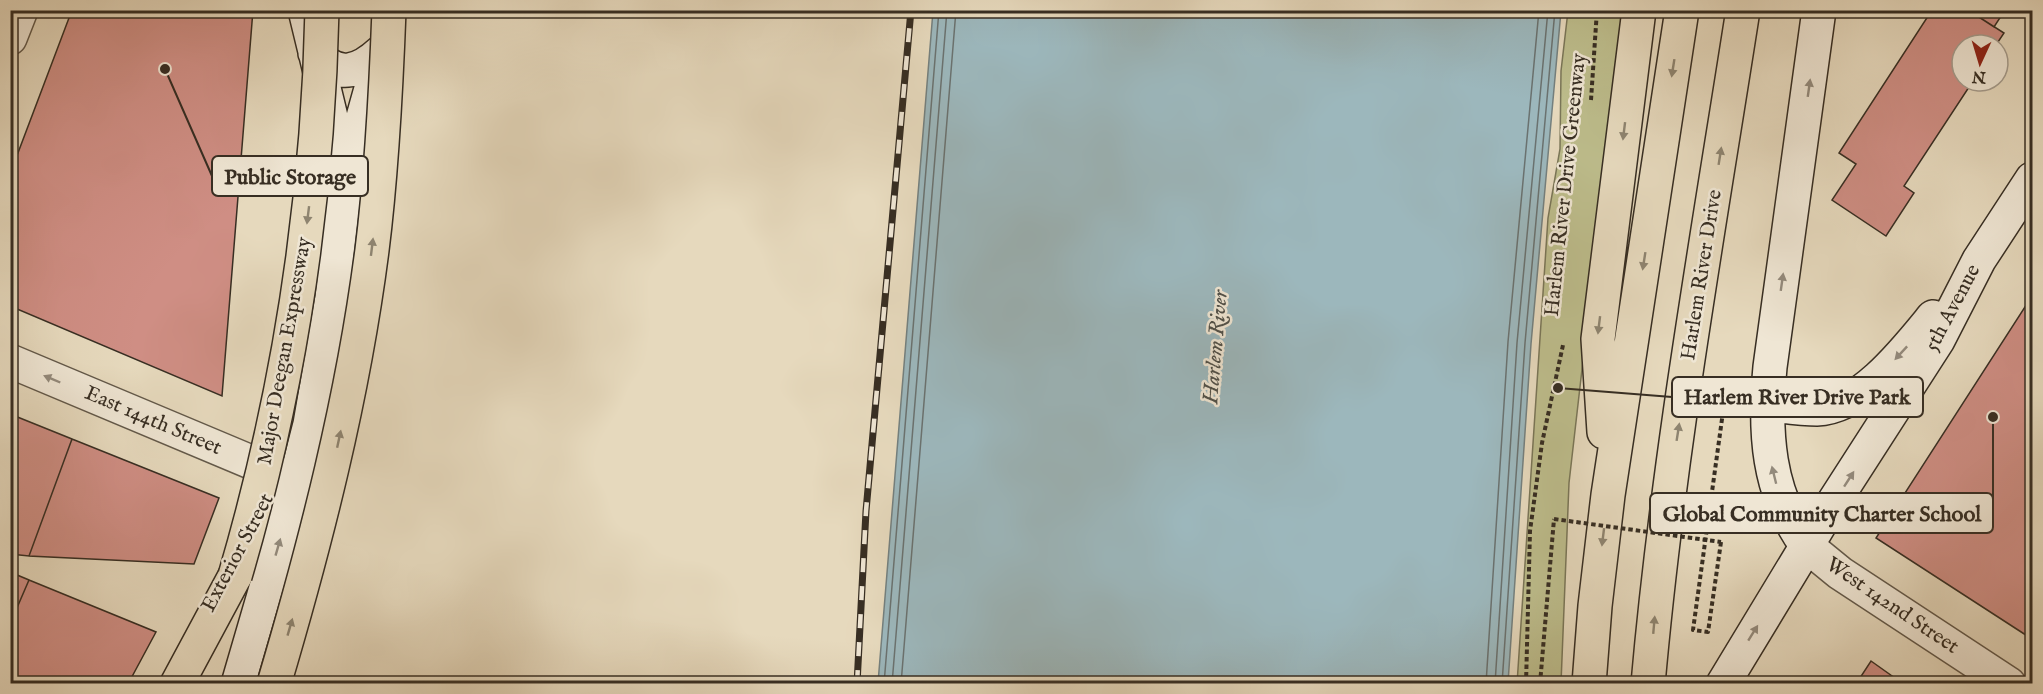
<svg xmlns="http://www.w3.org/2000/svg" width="2043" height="694" font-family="'IM FELL English',serif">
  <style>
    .green { fill: #bdbd8c; stroke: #7a7658; stroke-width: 1.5 }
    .water { fill: #9cb7bc; stroke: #74807f; stroke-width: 1.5 }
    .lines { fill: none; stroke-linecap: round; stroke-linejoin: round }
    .shore { stroke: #6a7270; stroke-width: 1.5 }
    .building { fill: #cf8e84; stroke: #372e23; stroke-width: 1.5 }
    .street-casing { stroke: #63594a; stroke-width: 36 }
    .secondary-casing { stroke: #372e23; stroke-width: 36 }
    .highway-casing { stroke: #372e23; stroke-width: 36 }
    .path { stroke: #372e23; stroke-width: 4; stroke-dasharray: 4.5 3; stroke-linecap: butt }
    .street { stroke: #efe6d4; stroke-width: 33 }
    .secondary { stroke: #efe6d4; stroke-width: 33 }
    .highway { stroke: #e6d9bd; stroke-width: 33 }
    .rail-casing { stroke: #372e23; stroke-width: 7 }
    .rail { stroke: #efe6d4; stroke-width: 4.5; stroke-dasharray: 14; stroke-linecap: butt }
    .highway-bridge-casing { stroke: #372e23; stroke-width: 36; stroke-linecap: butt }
    .path-bridge { stroke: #372e23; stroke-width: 4; stroke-dasharray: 4.5 3; stroke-linecap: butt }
    .highway-bridge { stroke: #e6d9bd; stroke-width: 33 }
    .oneway { fill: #8e8470 }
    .oneway2 { fill: #938a7c }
    .labels { text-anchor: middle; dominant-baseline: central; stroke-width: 5; stroke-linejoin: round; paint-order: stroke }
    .street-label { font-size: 21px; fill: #372e23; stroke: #efe6d4 }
    .water-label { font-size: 22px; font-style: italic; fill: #505049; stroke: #efe6d4 }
    .leader { fill: none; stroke: #372e23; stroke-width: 2 }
    .callout-dot { fill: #372e23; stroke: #efe6d4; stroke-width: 2 }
    .callout { fill: #efe6d4; stroke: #372e23; stroke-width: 2 }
    .callout-label { font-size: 22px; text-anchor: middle; font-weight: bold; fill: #372e23 }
  </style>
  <rect width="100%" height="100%" fill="#e6d9bd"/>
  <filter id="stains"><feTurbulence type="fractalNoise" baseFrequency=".00333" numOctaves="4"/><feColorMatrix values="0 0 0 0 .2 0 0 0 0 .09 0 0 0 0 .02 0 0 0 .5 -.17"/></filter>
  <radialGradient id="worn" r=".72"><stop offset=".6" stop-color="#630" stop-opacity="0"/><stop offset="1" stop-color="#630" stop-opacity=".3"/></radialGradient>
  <path class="green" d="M1568 11H1623L1569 483 1561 683 1517 684 1548 218 1560 149 1561 71Z"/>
  <path class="water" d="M933 11H1561L1531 344 1508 683H878Z"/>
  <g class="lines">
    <path class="shore" d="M884 684 939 10
      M892 684 947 10
      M901 684 956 10
      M1486 684 1508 342 1539 10
      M1495 684 1517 343 1548 10
      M1502 684 1525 343 1555 10"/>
  </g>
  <path class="building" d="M72 10H253L222 396 10 306V174Z
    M1932 10H1968L2004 33 1996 45H1962V81H1973L1904 186 1914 193 1886 236 1832 200 1856 164 1839 153Z
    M1968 10H2005L1994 27Z
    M2032 296V639L1876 538Z
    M10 414 72 439 29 556 10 554Z
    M72 439 219 498 194 564 29 556Z
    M10 572 29 580 10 624Z
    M29 580 156 632 128 684H10V624Z
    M1871 661 1895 678 1896 677 1907 684H1856Z"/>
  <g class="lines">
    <g class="street-casing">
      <path id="street" d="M10 38 21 10
        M10 361 296 481
        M1807 546 1840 573 2009 684"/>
    </g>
    <g class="secondary-casing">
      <path id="secondary" d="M305 10 345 175
        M315 53C337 79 358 73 381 52
        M1766 404C1783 406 1800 409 1817 409 1861 408 1906 350 1933 317
        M1807 546C1767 493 1764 431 1770 367L1819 10
        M238 684 282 533 310 424 332 297 346 178 381 53
        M1723 684 1826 514 1938 340 1979 260 2032 179"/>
    </g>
    <g class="highway-casing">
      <path id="highway" d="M1604 432 1598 339 1639 10
        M177 684 235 576
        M1589 684 1595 606 1608 495 1682 10
        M1648 684C1668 458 1708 234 1743 10"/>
    </g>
    <path class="path" d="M1591 100 1597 10
      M1721 542 1708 632 1693 630 1726 390 1734 391
      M1526 684 1530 531 1542 443 1563 345
      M1540 684 1554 519"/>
    <use href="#street" class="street"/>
    <use href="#secondary" class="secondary"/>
    <use href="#highway" class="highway"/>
    <g class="rail-casing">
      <path id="rail" d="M857 684 866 511 911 10"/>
    </g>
    <use href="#rail" class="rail"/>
    <g class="highway-bridge-casing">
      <path id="highway-bridge" d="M235 576C289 392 318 202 322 10
        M274 684C316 542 353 398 372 250 382 171 386 91 389 10"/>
    </g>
    <path class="path-bridge" d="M1554 519 1721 542"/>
    <use href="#highway-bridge" class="highway-bridge"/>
  </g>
  <defs><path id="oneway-solid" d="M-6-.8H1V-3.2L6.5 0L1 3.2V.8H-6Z" transform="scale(1.5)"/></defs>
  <g class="oneway">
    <use href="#oneway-solid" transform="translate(1673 68) rotate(99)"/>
    <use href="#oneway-solid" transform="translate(1624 131) rotate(97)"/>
    <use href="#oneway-solid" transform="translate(1720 156) rotate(-81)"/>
    <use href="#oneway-solid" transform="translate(308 215) rotate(97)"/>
    <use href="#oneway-solid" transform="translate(372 247) rotate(-83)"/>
    <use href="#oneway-solid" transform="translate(1644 261) rotate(99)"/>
    <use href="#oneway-solid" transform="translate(1599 325) rotate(97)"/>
    <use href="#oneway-solid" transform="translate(1678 432) rotate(-81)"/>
    <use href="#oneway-solid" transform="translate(339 439) rotate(-78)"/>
    <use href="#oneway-solid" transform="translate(1603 537) rotate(97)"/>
    <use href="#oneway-solid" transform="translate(1654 625) rotate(-85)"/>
    <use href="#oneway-solid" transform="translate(290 627) rotate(-74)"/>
  </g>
  <g class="oneway2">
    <use href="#oneway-solid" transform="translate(1809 88) rotate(-82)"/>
    <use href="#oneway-solid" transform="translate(1782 282) rotate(-82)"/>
    <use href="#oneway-solid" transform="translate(1901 353) rotate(133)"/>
    <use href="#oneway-solid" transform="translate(52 379) rotate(-157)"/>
    <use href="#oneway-solid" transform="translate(1774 475) rotate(-104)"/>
    <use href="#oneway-solid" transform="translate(1849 479) rotate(-57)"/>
    <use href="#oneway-solid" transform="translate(278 547) rotate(-74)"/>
    <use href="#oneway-solid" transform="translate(1753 633) rotate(-58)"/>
  </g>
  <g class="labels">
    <g class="street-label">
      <text transform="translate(1566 185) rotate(-84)">Harlem River Drive Greenway</text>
      <text transform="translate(1702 275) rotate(-81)">Harlem River Drive</text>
      <text transform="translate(1953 308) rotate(-62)">5th Avenue</text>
      <text transform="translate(285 351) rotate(-80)">Major Deegan Expressway</text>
      <text transform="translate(153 421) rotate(23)">East 144th Street</text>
      <text transform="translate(238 553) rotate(-62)">Exterior Street</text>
      <text transform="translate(1892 606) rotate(34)">West 142nd Street</text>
    </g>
    <g class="water-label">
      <text transform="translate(1216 347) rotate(-85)">Harlem River</text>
    </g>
  </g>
  <path class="leader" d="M165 69L212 176M1558 388L1672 397M1993 417L1993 513"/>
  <g class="callout-dot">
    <circle cx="165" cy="69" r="6"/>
    <circle cx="1558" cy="388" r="6"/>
    <circle cx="1993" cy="417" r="6"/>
  </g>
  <g class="callout">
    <rect x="212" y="156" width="156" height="40" rx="6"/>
    <rect x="1672" y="377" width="251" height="40" rx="6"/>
    <rect x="1650" y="493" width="343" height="40" rx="6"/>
  </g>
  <g class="callout-label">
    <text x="290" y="184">Public Storage</text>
    <text x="1797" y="404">Harlem River Drive Park</text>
    <text x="1822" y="521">Global Community Charter School</text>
  </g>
  <rect width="2043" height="694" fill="none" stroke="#e6d9bd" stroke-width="36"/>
  <rect x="12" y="12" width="2019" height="670" fill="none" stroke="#372e23" stroke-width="3"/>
  <rect x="18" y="18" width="2007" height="658" fill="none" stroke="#372e23" stroke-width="1.5"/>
  <g transform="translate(1980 63) rotate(184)"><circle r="28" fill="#efe6d4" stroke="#a59c8d" stroke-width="1.5"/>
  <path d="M0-4.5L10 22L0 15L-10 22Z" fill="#8f2418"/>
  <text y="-9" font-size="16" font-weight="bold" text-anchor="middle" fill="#372e23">N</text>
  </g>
  <rect width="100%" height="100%" filter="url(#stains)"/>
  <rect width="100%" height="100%" fill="url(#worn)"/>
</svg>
